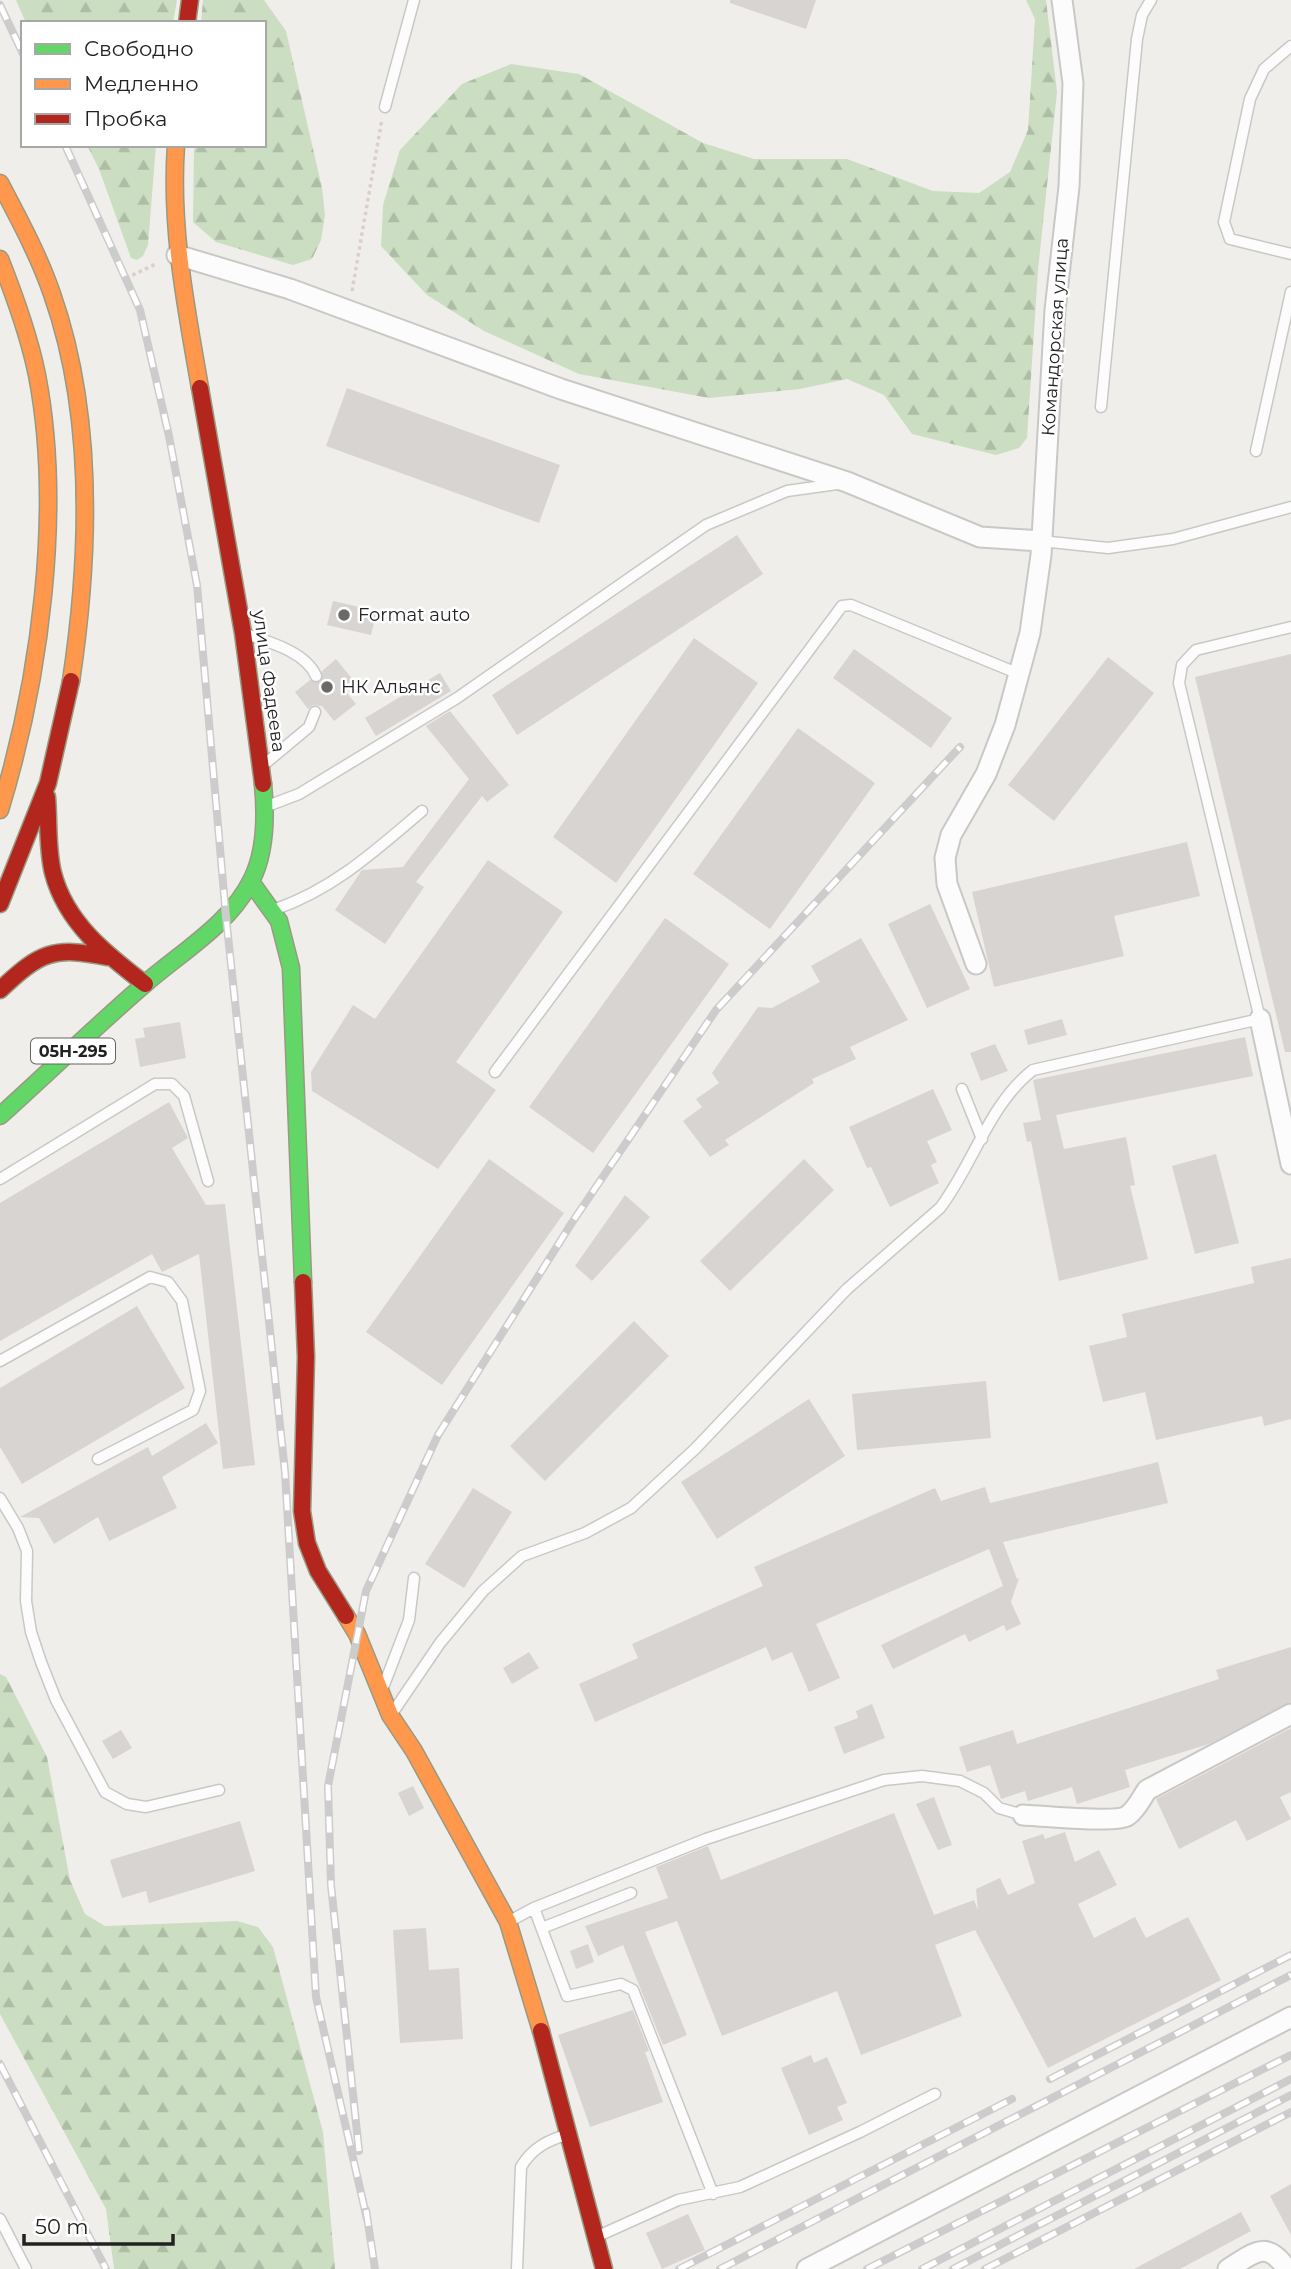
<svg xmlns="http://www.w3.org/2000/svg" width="1291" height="2269" font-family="Montserrat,sans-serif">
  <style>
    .forest { fill: url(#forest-firs) }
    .building { fill: #d7d4d2 }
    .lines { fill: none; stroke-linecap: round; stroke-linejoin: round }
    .lane-casing { stroke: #c9c8c7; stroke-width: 13 }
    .street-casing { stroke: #c9c8c7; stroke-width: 23 }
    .fast-casing { stroke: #999a82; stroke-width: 19 }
    .slow-casing { stroke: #999a82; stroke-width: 19 }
    .jam-casing { stroke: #999a82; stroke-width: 19 }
    .path { stroke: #dccecd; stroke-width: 3.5; stroke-dasharray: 3.5 3.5; stroke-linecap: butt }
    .lane { stroke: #fdfcfc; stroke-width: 10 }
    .street { stroke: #fdfcfc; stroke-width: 19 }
    .fast { stroke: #63d668; stroke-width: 16 }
    .slow { stroke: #ff974d; stroke-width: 16 }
    .jam { stroke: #b3261e; stroke-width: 16 }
    .rail-casing { stroke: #ccc; stroke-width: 8 }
    .rail { stroke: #fff; stroke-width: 5; stroke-dasharray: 16; stroke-linecap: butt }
    .poi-dot { fill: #6a6968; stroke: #fff; stroke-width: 2.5 }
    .labels { text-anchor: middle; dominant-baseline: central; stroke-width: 5; stroke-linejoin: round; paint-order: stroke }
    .shield { fill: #fff; stroke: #646464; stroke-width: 2 }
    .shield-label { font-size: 16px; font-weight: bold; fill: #222 }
    .street-label { font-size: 18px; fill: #222; stroke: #fff }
    .poi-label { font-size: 18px; fill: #222; stroke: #fff; text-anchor: start }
  </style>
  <defs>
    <pattern id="forest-firs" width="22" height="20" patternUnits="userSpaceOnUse" patternTransform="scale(1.75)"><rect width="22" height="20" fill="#cbdec1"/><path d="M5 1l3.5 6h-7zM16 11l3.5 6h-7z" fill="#aebea6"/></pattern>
  </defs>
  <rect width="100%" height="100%" fill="#f0eeeb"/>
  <path class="forest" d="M16 0H177L173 23H26Z
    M203 0H264L286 31 322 188 325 215 321 240 312 259 293 265 216 242 193 222 194 145H264V23H201Z
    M1026 0H1046L1057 92 1038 270 1027 438 1019 448 996 455 912 434 884 395 847 379 800 389 709 398 579 374 484 331 427 295 381 246 383 205 400 150 462 84 511 64 579 74 703 143 754 159H847L933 191 979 193 1010 172 1028 130 1035 19Z
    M87 145H156L148 245 143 256 137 260 131 258 99 169Z
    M0 1674 6 1677 47 1757 70 1880 85 1914 105 1926 237 1921 258 1927 273 1947 323 2132 335 2269H114L106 2209 0 2014Z"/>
  <path class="building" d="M730 0H816L806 29 730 3Z
    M347 388 560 465 539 523 326 446Z
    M737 535 763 574 517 735 492 695Z
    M333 601 377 611 371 635 327 625Z
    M694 638 758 683 616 883 553 837Z
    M854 649 952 718 931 748 833 678Z
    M1291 654V1052H1285L1195 677Z
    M1108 657 1154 693 1054 821 1008 785Z
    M336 659 354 681 344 689 356 704 334 721 322 706 313 705 308 709 295 692 310 680 320 682 322 671Z
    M440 673 451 691 376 736 365 718Z
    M450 711 509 785 487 802 482 796 416 882 424 887 385 944 335 910 362 870 403 867 469 779 426 726Z
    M798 728 875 783 770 929 693 874Z
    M1187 842 1200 896 1114 916 1124 956 994 987 972 892Z
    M488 860 563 912 456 1062 496 1090 438 1169 312 1091 311 1072 353 1005 375 1019Z
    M930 904 970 989 927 1008 888 924Z
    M665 918 729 964 593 1153 529 1107Z
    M861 938 908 1020 850 1047 856 1059 812 1079 814 1083 725 1140 729 1145 710 1157 683 1121 702 1107 696 1099 719 1083 712 1073 758 1007 772 1008 820 982 811 966Z
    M1062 1019 1067 1035 1028 1045 1024 1030Z
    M180 1022 186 1058 140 1067 135 1039 145 1037 143 1028Z
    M1245 1037 1253 1076 1056 1115 1064 1149 1126 1137 1135 1185 1130 1186 1148 1259 1059 1281 1031 1141 1027 1142 1023 1123 1041 1120 1033 1080Z
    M995 1044 1008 1071 981 1081 970 1053Z
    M933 1089 952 1130 927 1141 937 1162 931 1165 939 1183 890 1207 871 1167 867 1168 849 1127Z
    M169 1102 188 1138 172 1148 206 1205 225 1204 255 1465 223 1469 199 1254 162 1272 152 1254 0 1341V1203Z
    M1216 1154 1239 1243 1195 1254 1172 1166Z
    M489 1159 564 1213 442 1385 366 1332Z
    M804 1159 834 1190 730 1291 700 1261Z
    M625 1195 650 1217 592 1281 575 1266Z
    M1291 1258V1419L1264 1426 1262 1416 1156 1440 1145 1392 1103 1402 1089 1346 1127 1337 1122 1314 1254 1283 1251 1267Z
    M137 1306 185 1388 22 1484 0 1447V1388Z
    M634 1321 669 1356 545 1481 510 1446Z
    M986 1381 991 1438 857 1450 852 1394Z
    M809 1399 845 1456 717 1539 681 1482Z
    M206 1423 218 1443 162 1477 177 1508 109 1541 98 1517 54 1544 39 1518 20 1517 148 1447 152 1456Z
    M1158 1462 1168 1503 1003 1542 1017 1579 1019 1578 1011 1602 1021 1624 1006 1631 1004 1625 969 1642 965 1634 893 1669 881 1645 1003 1586 989 1549 816 1624 840 1678 809 1692 792 1652 772 1661 766 1647 595 1722 579 1684 638 1658 632 1644 763 1586 754 1567 935 1488 941 1501 985 1487 990 1503Z
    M473 1488 512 1512 464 1588 425 1564Z
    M1291 1647V1702L1209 1744 1125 1770 1130 1787 1077 1804 1072 1787 1028 1801 1025 1791 1001 1799 990 1765 967 1772 959 1747 1013 1730 1017 1744 1219 1679 1216 1670Z
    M529 1652 539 1668 512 1684 503 1668Z
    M872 1704 885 1738 844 1754 834 1727 858 1718 856 1711Z
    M1291 1728V1792L1280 1797 1291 1819 1247 1841 1236 1820 1179 1849 1156 1799Z
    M121 1730 132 1748 113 1759 102 1741Z
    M413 1786 424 1808 409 1816 398 1793Z
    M934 1797 952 1845 938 1850 916 1804Z
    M894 1813 934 1915 974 1900 978 1910 976 1889 1000 1878 1008 1895 1035 1883 1022 1841 1043 1834 1045 1839 1065 1832 1075 1862 1099 1850 1117 1885 1078 1904 1094 1938 1135 1917 1146 1938 1188 1917 1221 1980 1048 2068 975 1930 935 1945 962 2016 861 2055 837 1991 722 2036 677 1921 645 1932 687 2035 663 2045 623 1945 598 1956 585 1926 668 1898 656 1867 708 1846 721 1880Z
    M240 1821 255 1871 149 1903 146 1891 122 1898 110 1860Z
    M426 1928 429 1970 459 1968 463 2039 400 2043 393 1930Z
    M588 1944 594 1962 576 1969 570 1951Z
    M633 2010 649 2051 645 2052 663 2102 590 2127 558 2035Z
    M811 2055 814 2063 827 2057 847 2103 837 2107 843 2120 809 2135 781 2068Z
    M1291 2184V2235L1270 2196Z
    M1241 2212 1251 2231 1180 2269H1134Z
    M688 2214 705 2250 662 2269 646 2233Z"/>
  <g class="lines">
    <g class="lane-casing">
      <path id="lane" d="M1291 46 1264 69 1250 99 1224 222 1230 239 1291 254
        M385 107 414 0
        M1101 407 1137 39 1142 15 1151 0
        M1256 451 1291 292
        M1041 541 1108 548 1173 539 1291 507
        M246 634C269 642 306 652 316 676
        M267 762 309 727 315 712
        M270 805 299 794 457 698 706 525 787 491 837 484
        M276 909C334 889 376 850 422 811
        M495 1072 842 606 851 605 1017 673
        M962 1089 982 1139
        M0 1179 155 1084H172L184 1096 208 1181
        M0 1361 150 1277 168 1282 182 1301 200 1391 193 1410 98 1459
        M0 1498 18 1528 27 1551 26 1601 31 1632 41 1662 56 1700 105 1792 127 1804 146 1807 219 1790
        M384 1685 409 1620 414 1578
        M393 1712 440 1643 483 1591 522 1556 585 1533 631 1508 695 1449 847 1289 940 1208C973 1165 989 1104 1033 1070L1260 1019 1179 683 1182 665 1196 650 1291 627
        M534 1908 567 1996 621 1984 633 1990 713 2194
        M508 1922 534 1908 706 1839 884 1780 922 1776 960 1781 984 1793 999 1808 1023 1815
        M542 1928 631 1893
        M0 2219 26 2269
        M596 2237 678 2200 740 2187 860 2132 935 2094
        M517 2269 521 2167C532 2148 548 2140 569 2134"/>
    </g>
    <g class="street-casing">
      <path id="street" d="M177 255 290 289 561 389 847 482 980 537 1041 541
        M976 964 947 884 945 858 951 835 986 774 1005 725 1030 633 1041 555 1055 310 1069 187 1073 83 1062 0
        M1260 1019 1291 1164
        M1023 1815C1042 1816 1116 1823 1127 1816 1136 1810 1141 1799 1147 1790L1291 1714
        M807 2269 1291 2017
        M1228 2269C1254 2253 1266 2239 1287 2269"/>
    </g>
    <g class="fast-casing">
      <path id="fast" d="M251 882 279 921 291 968 303 1282
        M0 1116C49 1072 96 1026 146 983 183 951 231 923 252 879 266 851 266 815 263 784"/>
    </g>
    <g class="slow-casing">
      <path id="slow" d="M176 145C170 228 186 307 200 388
        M0 183C19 219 39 256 52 294 95 416 90 555 71 681
        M0 259C15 297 29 335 37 375 63 510 40 679 0 810
        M346 1616 357 1634 390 1715 414 1751 508 1922 541 2031"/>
    </g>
    <g class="jam-casing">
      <path id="jam" d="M187 23 190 0
        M200 388 243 633 263 784
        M47 797C49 822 47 849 53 873 66 923 106 954 145 984
        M0 904 48 783 71 681
        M0 990C40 952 53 946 107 957
        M303 1282 306 1357 302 1511 307 1543 318 1571 346 1616
        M541 2031 604 2269"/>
    </g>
    <path class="path" d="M126 278 156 264
      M352 291 382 119"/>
    <use href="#lane" class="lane"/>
    <use href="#street" class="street"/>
    <use href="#fast" class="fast"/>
    <use href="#slow" class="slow"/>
    <use href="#jam" class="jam"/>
    <g class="rail-casing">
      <path id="rail" d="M0 5 23 54
        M65 145 140 310 169 436 197 585 226 917 285 1472 316 1997 367 2219
        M0 2064 106 2269
        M1050 2079 1291 1955
        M359 2151 331 1885 328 1786 366 1591 438 1435 573 1221 716 1010 960 747
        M366 2210 375 2269
        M679 2269 1012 2099
        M720 2269 1291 1975
        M867 2269 1291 2055
        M922 2269 1291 2079
        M953 2269 1291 2095
        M985 2269 1291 2112"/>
    </g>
    <use href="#rail" class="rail"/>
  </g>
  <g class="poi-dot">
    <circle cx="344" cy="615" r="7"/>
    <circle cx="327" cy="687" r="7"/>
  </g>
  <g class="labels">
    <rect class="shield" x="31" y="1038.5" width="84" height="25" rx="5"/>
    <g class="shield-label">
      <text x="73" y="1051">05Н-295</text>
    </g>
    <g class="street-label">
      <text transform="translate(1055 337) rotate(-86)">Командорская улица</text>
      <text transform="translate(269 681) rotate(82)">улица Фадеева</text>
    </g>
    <g class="poi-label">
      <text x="358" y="615">Format auto</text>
      <text x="341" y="687">НК Альянс</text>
    </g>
  </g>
  <rect x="21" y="21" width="245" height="126" fill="#ffffff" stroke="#a7a7a7" stroke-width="2"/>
  <rect x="35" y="44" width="35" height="10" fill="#63d668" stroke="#a7a7a7" stroke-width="2"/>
  <text x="84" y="56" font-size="21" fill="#222222">Свободно</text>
  <rect x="35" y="79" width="35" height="10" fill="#ff974d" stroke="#a7a7a7" stroke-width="2"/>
  <text x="84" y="91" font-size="21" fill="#222222">Медленно</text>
  <rect x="35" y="114" width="35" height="10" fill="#b3261e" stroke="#a7a7a7" stroke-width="2"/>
  <text x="84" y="126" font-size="21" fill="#222222">Пробка</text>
  <path d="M24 2234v10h149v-10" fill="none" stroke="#222222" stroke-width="3.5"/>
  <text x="35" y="2234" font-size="21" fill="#222222" stroke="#ffffff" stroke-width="5" paint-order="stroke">50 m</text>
</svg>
